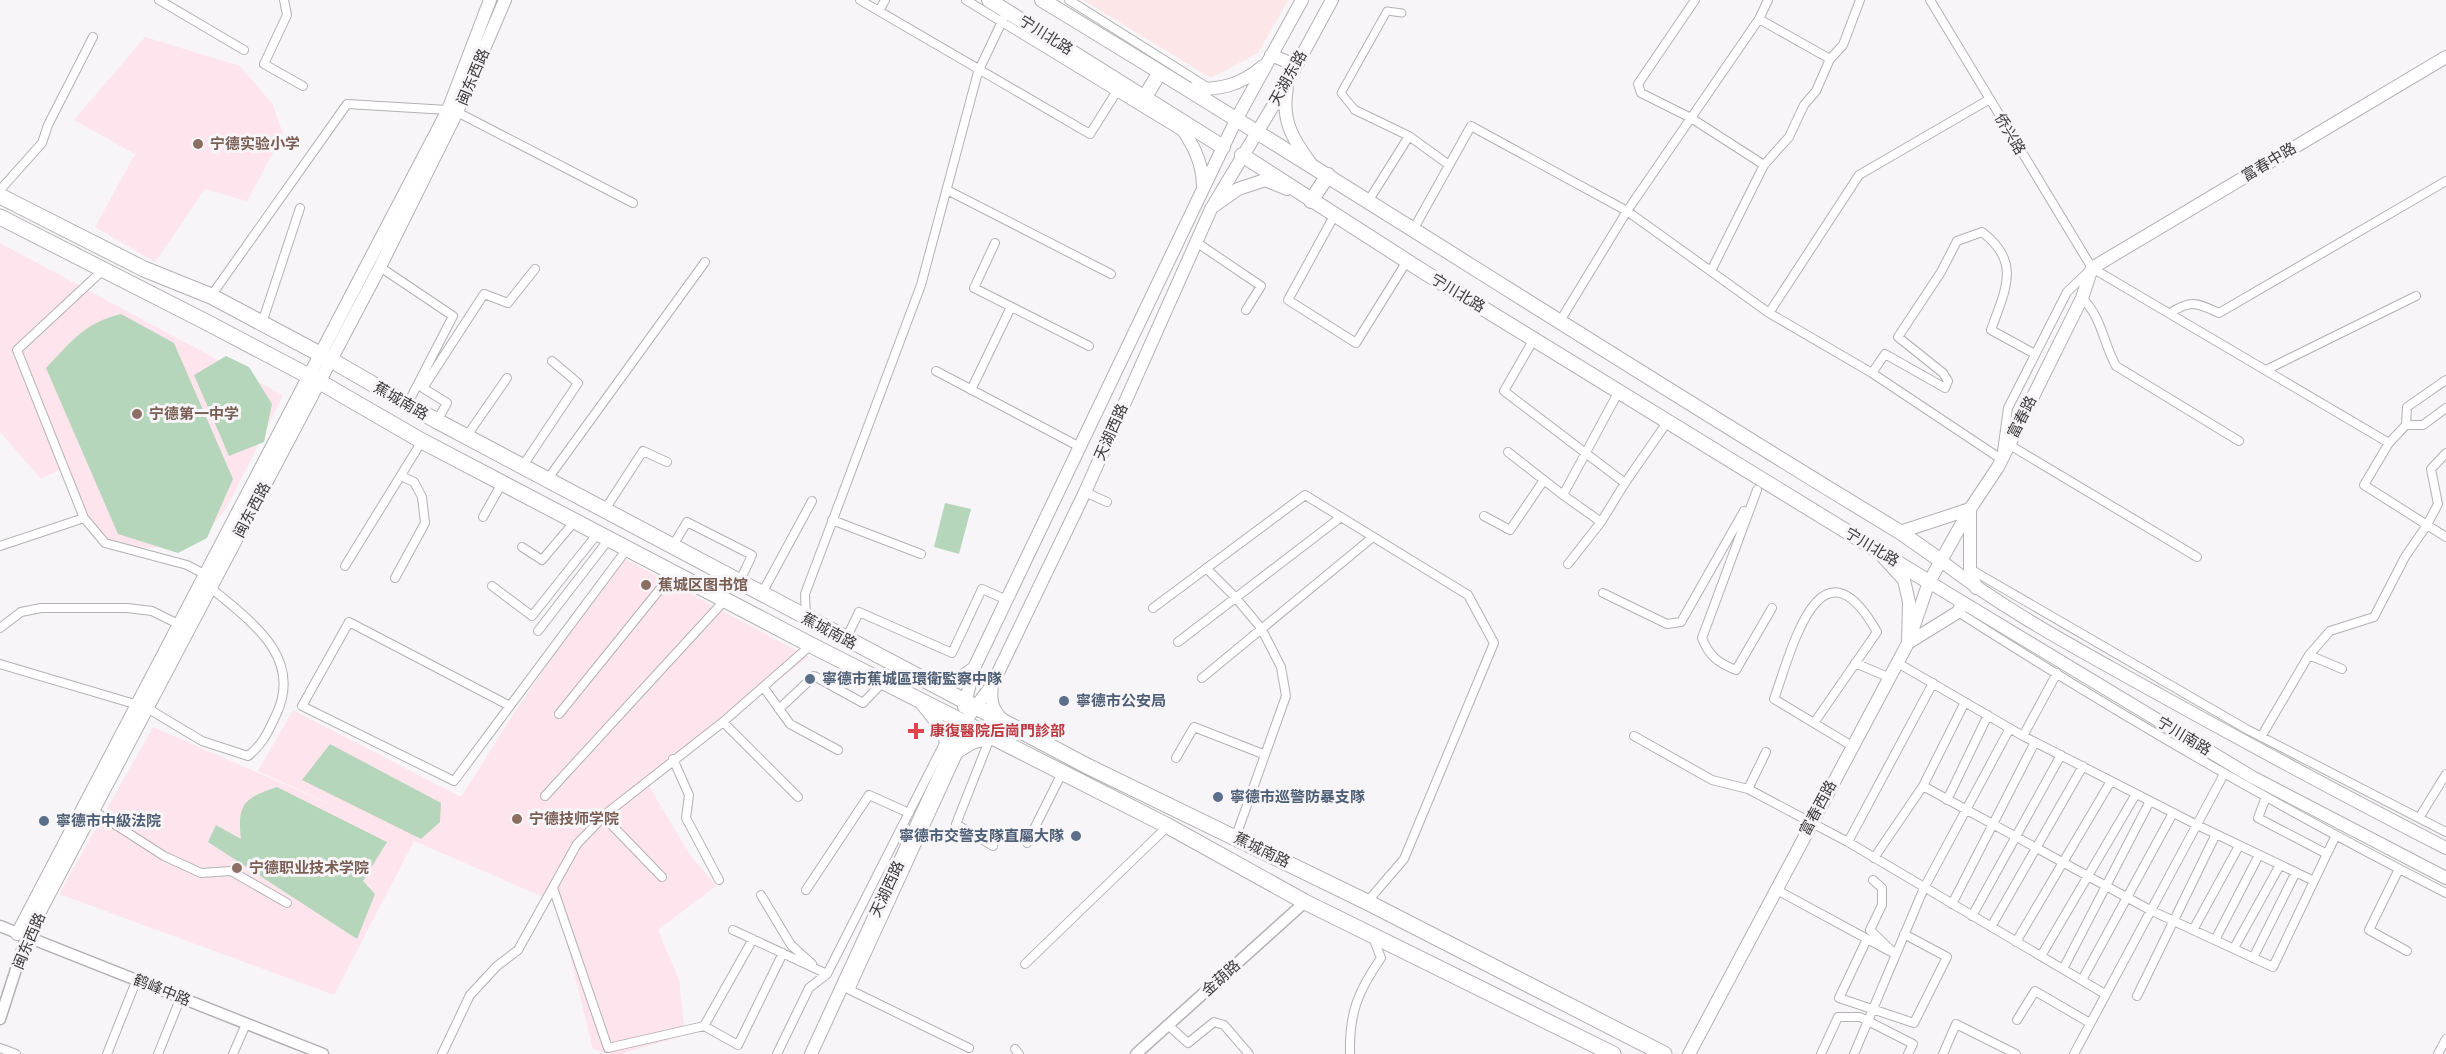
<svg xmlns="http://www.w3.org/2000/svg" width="2446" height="1054" font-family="'Nunito Sans','Noto Sans SC',sans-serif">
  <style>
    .commercial { fill: #fce6e7 }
    .education { fill: #fee4ec }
    .garden { fill: #b6d6bb }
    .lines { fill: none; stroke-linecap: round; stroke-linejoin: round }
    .pedestrian-casing { stroke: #b3b1b3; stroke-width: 9 }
    .minor-casing { stroke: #b3b1b3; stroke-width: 10 }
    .tertiary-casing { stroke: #b3b1b3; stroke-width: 13 }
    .secondary-casing { stroke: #b3b1b3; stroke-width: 14 }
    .primary-casing { stroke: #b3b1b3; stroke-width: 16 }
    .trunk-casing { stroke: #b3b1b3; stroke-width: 17 }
    .pedestrian { stroke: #fff; stroke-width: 7 }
    .minor { stroke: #fff; stroke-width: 8 }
    .tertiary { stroke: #fff; stroke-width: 10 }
    .secondary { stroke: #fff; stroke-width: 12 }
    .primary { stroke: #fff; stroke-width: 14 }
    .trunk { stroke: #fff; stroke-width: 15 }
    .education-dot { fill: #8d6e63; stroke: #f7f5f7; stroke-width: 2 }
    .service-dot { fill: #5c6f8a; stroke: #f7f5f7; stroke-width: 2 }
    .health-dot { fill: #e0444e; stroke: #f7f5f7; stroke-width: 2 }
    .labels { text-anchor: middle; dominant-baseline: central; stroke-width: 6; stroke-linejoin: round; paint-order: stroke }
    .street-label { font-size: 15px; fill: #3d3c3c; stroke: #f7f5f7 }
    .education-label { font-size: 15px; font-weight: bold; fill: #785e54; stroke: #f7f5f7; text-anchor: start }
    .service-label { font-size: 15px; font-weight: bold; fill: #4e5e75; stroke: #f7f5f7; text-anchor: start }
    .health-label { font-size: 15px; font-weight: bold; fill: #be3a42; stroke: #f7f5f7; text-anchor: start }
  </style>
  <rect width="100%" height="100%" fill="#f7f5f7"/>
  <path class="commercial" d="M1083 0H1288L1258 53 1211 78Z"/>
  <path class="education" d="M145 37 240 66 273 105 283 134 247 201 205 189 155 262 95 227 135 154 74 120Z
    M0 243 283 395 226 509 211 527 175 548 103 547 65 467 41 479 0 432Z
    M621 557 809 657 673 759 647 783 690 855 716 886 658 930 679 980 685 1035 620 1054H608L593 1049 557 903 414 841 334 995 59 894 153 727 357 816 258 771 293 710 461 797 516 710Z"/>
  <path class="garden" d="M121 314 174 343 233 479 207 538 178 553 118 534 46 368C72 341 84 323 121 314Z
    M226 356 249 367 272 404 264 442 229 456 194 375Z
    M945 503 971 509 959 554 934 547Z
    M330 744 441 803 440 822 421 839 302 780Z
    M277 787 387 842 363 881 375 894 357 939 208 842 216 825 241 839C237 805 243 798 277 787Z"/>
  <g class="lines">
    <g class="pedestrian-casing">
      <path id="pedestrian" d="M1355 110 1341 93 1387 11 1402 13"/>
    </g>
    <g class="minor-casing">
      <path id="minor" d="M159 0 244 50
        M284 0 287 15 264 64 303 86
        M860 0 1090 134 1122 83
        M966 0 1184 133
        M1069 0 1210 89
        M1695 0 1638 84 1641 93 1691 118 1764 165
        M1930 0 2092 268 2389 443
        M879 11 885 0
        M1759 19 1830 59
        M1355 110 1409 136 1449 165
        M457 112 633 203
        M0 190 42 143 48 125 93 37
        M947 190 1111 274
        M1369 200 1409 136
        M1334 216 1288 300 1356 343 1407 261
        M1413 230 1471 126 1627 211 1769 313 1872 373 2001 459 2008 408 2067 292 2090 270
        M1196 242 1261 286 1246 310
        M995 243 974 288 1089 346
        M380 267 453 316 407 405
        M1711 271 1764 165 1789 137 1804 105 1816 91 1830 59 1843 45 1860 0
        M211 296 347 104 448 110
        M2082 298C2102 317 2103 343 2116 366L2239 441
        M1769 313 1859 175 1990 99
        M2170 313C2192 299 2197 303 2219 313L2446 181
        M1560 321 1627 211 1759 19 1768 0
        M262 323 300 208
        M1534 339 1504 391 1625 483 1668 421
        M2266 370 2416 296
        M936 371 1080 447
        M1872 373 1885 354 1945 388 1948 381 1943 373 1898 337 1941 272 1957 241 1982 232C2022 262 2005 290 1991 330L2035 354
        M2446 380 2407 407 2406 425 2389 443 2364 485 2446 537
        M971 390 1011 307
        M1619 391 1563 495 1601 522 1625 483
        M437 421 447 403 423 388 484 294 508 303 535 269
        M2406 425H2423L2446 408
        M466 437 507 378
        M2008 444 2197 557
        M1508 452 1563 495
        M522 467 578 383 552 361
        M547 480 705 262
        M1757 490 1702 638C1709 656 1718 663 1736 670L1772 608
        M1085 492 1107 502
        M604 511 643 451 667 462
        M1484 516 1510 530 1544 480
        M483 517 502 483
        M84 518 17 350 103 270
        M832 520 921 554
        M0 546 84 518 105 543 187 565 206 575
        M522 547 542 560 575 521
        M672 547 687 522 752 555 739 583
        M1568 564 1601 522
        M345 566 422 441
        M1206 568 1235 597 1261 628 1281 667 1286 696 1236 836
        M1970 569 2248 730 2446 832
        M395 578 425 523 422 497 414 482 401 476
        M492 586 532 616 598 533
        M1603 593 1667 624 1681 622 1744 511
        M761 595 812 501
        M1153 608 1305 495 1468 595 1494 643 1404 859 1367 902
        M1958 612C2116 713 2279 808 2446 893
        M806 618 805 594 921 285 978 72 1007 11
        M0 628 21 612 41 608H127L152 611 180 625
        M538 631 609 539
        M846 639 859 612 952 653 982 589 1007 600
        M1178 642 1341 517
        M1896 662 2023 736 2197 825 2314 881
        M1855 663 1888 677
        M0 664 138 705
        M2342 669 2309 655 2330 631 2374 617 2405 557 2427 525 2438 504 2431 469 2446 453
        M1202 678 1373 537
        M764 688 790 724 838 750
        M510 706 349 622 302 706 454 781 627 549
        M147 708 202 741 248 756C263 744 268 732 276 715 304 657 250 621 211 588
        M779 709 814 676 863 703 883 682
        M559 714 673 573
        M723 722 798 797
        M1814 723 1877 632C1820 531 1792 649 1774 699L1852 746
        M1634 736 1712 780 1748 789 1848 842 2105 994
        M2023 736 2057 673
        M2261 737 2309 655
        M990 738 956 824 993 846
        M1176 758 1194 727 1263 754
        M673 759 689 795 686 818 719 880
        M1923 786 2150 910 2273 967 2336 835
        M1748 789 1766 752
        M545 796 725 600
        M2266 797 2258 818 2327 854
        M1947 800 1988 715
        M94 811 164 856 201 873 231 871 287 903
        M604 817 662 877
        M2419 818 2446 774
        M1848 842 1933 683
        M1027 843 1062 773
        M1874 858 1923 786 1965 702
        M2399 869 2369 930 2407 951
        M553 888 608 1048 704 1026
        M1775 889 1895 954 1870 930 1882 905V888L1873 880
        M806 890 869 795 909 813
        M761 895 791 945 812 964
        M1952 904 2035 742
        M1972 916 2061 755
        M1991 927 2083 766
        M733 930 827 974 956 720
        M2193 930 2239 846
        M753 939 704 1026 738 1045 783 953
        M1867 939 1839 998 1914 1023 1947 957 1904 934
        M2215 940 2259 855
        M2016 942 2111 781
        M2234 948 2280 865
        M2041 956 2136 794
        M2253 958 2296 872
        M1025 964 1168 826
        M2063 969 2150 801
        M2082 980 2173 813
        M2137 996 2216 834
        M2017 1020 2035 991 2090 1023
        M1168 1025 1188 1043 1214 1022 1224 1025 1249 1054
        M0 1048 16 1054
        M969 1048 850 990 970 728
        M1015 1049 1019 1054
        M107 1054 137 979
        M158 1054 181 997
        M233 1054 246 1024
        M442 1054 470 995 497 966 518 950 577 844 607 813 723 722 811 645
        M777 1054 809 988 827 974
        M1350 1054C1349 1013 1358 991 1381 958L1372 935
        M1821 1054 1838 1017H1860L1913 1044 1908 1054
        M1854 1054 1924 888 2010 728
        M1943 1054 1956 1024 2016 1054
        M2074 1054 2224 774
        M2438 1054 2446 1039"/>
    </g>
    <g class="tertiary-casing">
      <path id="tertiary" d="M0 926 323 1054
        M0 1019 26 938
        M1136 1054 1305 902"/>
    </g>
    <g class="secondary-casing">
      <path id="secondary" d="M1271 55 1295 65
        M1287 87C1281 120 1292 138 1311 164
        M1189 89C1219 90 1240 86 1263 66
        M1175 118C1190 140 1203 159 1203 187
        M1214 206 1238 189 1265 180 1287 189
        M1900 532 1970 509V568L1976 588
        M1883 557 1904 580 1909 602 1908 643 1958 612 1962 604
        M1940 560C2000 607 2067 643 2133 680 2237 738 2341 794 2446 848
        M1929 582 2252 777 2446 878
        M932 683C950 683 960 679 974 668
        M992 685C990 700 992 710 1003 720
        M922 704 944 732 948 756
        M964 707 974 668 1237 118 1302 0
        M949 757 972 743 990 738
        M17 934 448 110 490 0
        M26 938 380 267 457 112 505 0
        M811 1054 963 724 992 685 1085 492 1211 209 1288 81 1332 0
        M1689 1054 1908 643 1929 582 1970 509 1998 467 2082 298 2092 268 2446 57"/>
    </g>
    <g class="primary-casing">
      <path id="primary" d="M989 0 1223 147
        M1042 0C1330 174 1612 358 1900 532L1940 560
        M1145 97 1160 72
        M1242 155 1424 272 1929 582
        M1311 201 1328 175"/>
    </g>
    <g class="trunk-casing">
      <path id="trunk" d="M0 196 144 269 211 296 331 360 437 421 1087 766 1367 902 1664 1054
        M0 217 208 323 320 382 422 441 811 645 1168 826 1305 902 1613 1054"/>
    </g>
    <use href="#pedestrian" class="pedestrian"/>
    <use href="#minor" class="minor"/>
    <use href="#tertiary" class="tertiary"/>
    <use href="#secondary" class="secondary"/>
    <use href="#primary" class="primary"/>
    <use href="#trunk" class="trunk"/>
  </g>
  <g class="education-dot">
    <circle cx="198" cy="144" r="6"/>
    <circle cx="137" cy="414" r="6"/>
    <circle cx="646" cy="585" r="6"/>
    <circle cx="517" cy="819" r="6"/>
    <circle cx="237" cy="868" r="6"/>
  </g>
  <g class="service-dot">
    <circle cx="810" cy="679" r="6"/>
    <circle cx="1064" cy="701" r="6"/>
    <circle cx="1218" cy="797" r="6"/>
    <circle cx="44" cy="821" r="6"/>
    <circle cx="1076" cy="836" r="6"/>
  </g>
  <path class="health-dot" d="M913 722h6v6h6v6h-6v6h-6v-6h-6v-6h6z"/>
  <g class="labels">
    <g class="street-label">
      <text transform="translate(1046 35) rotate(32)">宁川北路</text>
      <text transform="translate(473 77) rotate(-67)">闽东西路</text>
      <text transform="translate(1288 78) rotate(-61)">天湖东路</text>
      <text transform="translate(2010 134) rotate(59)">侨兴路</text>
      <text transform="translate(2269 162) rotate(-31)">富春中路</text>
      <text transform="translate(1458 293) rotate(31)">宁川北路</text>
      <text transform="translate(401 401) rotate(30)">蕉城南路</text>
      <text transform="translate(2022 417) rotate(-63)">富春路</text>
      <text transform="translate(1111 432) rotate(-66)">天湖西路</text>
      <text transform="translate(252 510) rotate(-62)">闽东西路</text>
      <text transform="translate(1872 547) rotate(31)">宁川北路</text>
      <text transform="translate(829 631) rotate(28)">蕉城南路</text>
      <text transform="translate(2184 736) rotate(31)">宁川南路</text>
      <text transform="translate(1818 808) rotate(-62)">富春西路</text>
      <text transform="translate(1262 850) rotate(26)">蕉城南路</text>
      <text transform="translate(887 889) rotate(-65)">天湖西路</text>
      <text transform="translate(29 941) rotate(-67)">闽东西路</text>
      <text transform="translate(1221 978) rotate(-42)">金葫路</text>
      <text transform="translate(162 990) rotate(22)">鹤峰中路</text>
    </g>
    <g class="education-label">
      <text x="210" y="144">宁德实验小学</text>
      <text x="149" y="414">宁德第一中学</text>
      <text x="658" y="585">蕉城区图书馆</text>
      <text x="529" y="819">宁德技师学院</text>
      <text x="249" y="868">宁德职业技术学院</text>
    </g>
    <g class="service-label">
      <text x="822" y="679">寧德市蕉城區環衛監察中隊</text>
      <text x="1076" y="701">寧德市公安局</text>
      <text x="1230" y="797">寧德市巡警防暴支隊</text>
      <text x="56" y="821">寧德市中級法院</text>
      <text x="1064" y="836" text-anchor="end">寧德市交警支隊直屬大隊</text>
    </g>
    <g class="health-label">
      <text x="930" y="731">康復醫院后崗門診部</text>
    </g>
  </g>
</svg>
